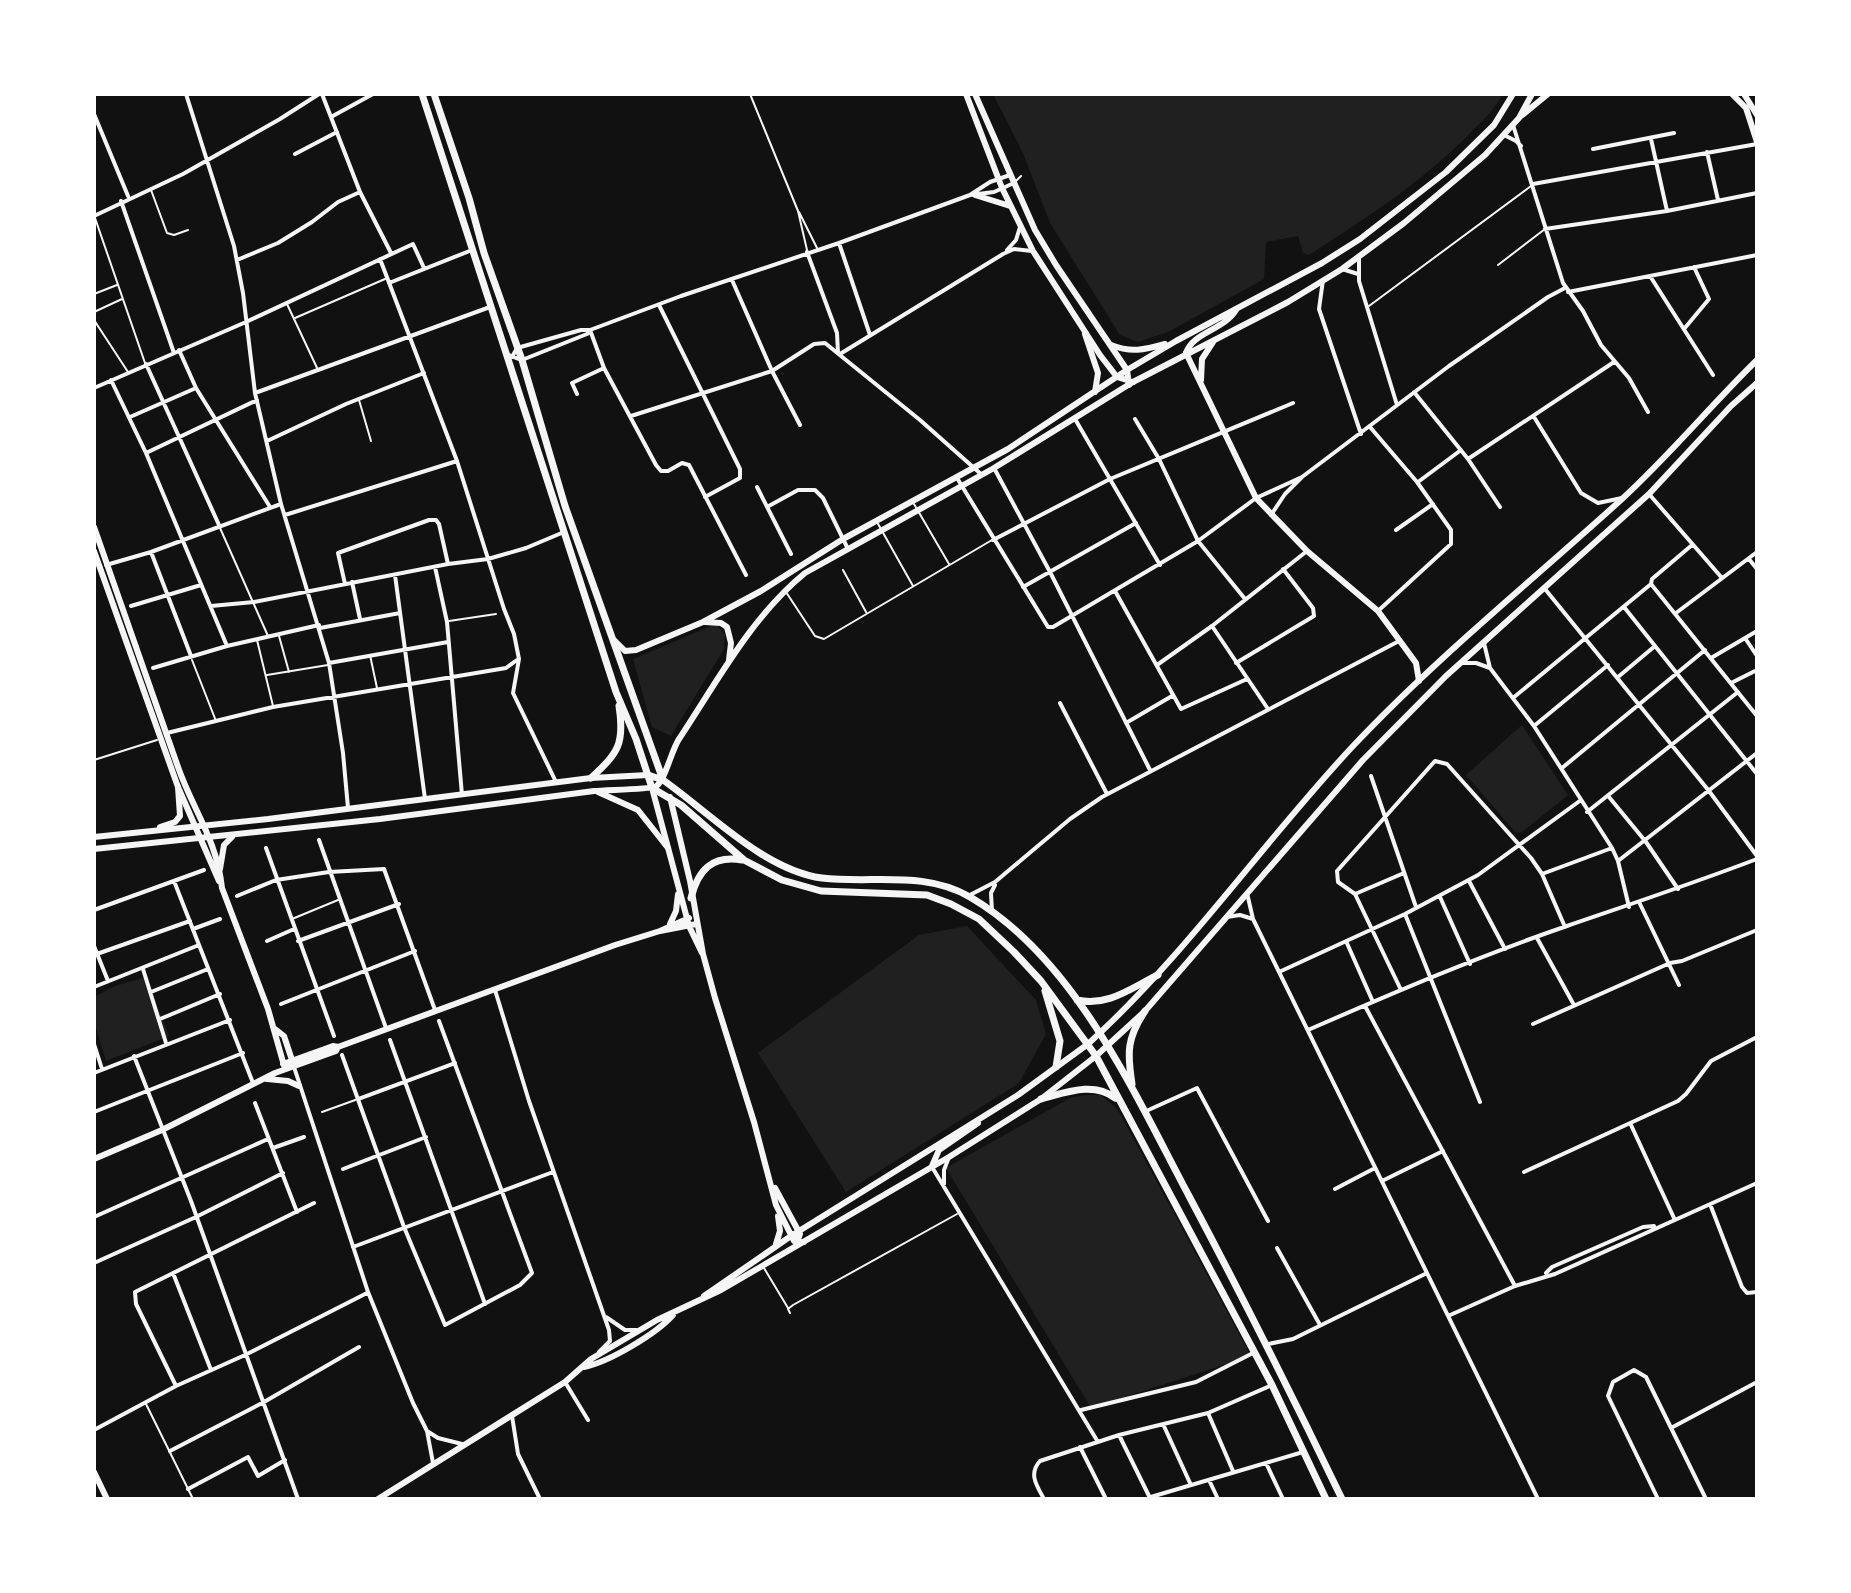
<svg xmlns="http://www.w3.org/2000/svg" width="1851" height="1593" font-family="'Asap Condensed',sans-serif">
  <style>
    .green { fill: #202020 }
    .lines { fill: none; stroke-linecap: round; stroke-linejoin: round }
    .service { stroke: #f5f5f5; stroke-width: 2 }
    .minor { stroke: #f5f5f5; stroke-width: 4 }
    .tertiary { stroke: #f5f5f5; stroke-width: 6 }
    .secondary { stroke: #f5f5f5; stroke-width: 6 }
    .primary { stroke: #f5f5f5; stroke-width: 7 }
  </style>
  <rect width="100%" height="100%" fill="#111"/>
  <path class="green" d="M993 94H1502C1496 109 1482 121 1471 132 1423 182 1366 218 1309 255L1303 253 1298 236 1266 242 1264 279 1168 332 1138 342 1120 335 1050 223 1023 153Z
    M716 624 725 635 724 649 671 736 652 727 633 659Z
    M1522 725 1568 795 1522 832 1516 833 1466 775Z
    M967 926 1036 1000 1046 1034 1019 1083 846 1192 758 1053 919 935Z
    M146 977 169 1036 106 1061 94 1021V997L115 986Z
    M1086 1095H1101L1118 1110 1251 1356 1091 1408 946 1168 1070 1098Z"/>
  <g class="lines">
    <path class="service" d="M750 94 798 211 807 250
      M1015 182 1021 176
      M151 190 167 233 174 235 188 230
      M799 212 817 248
      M95 218 145 363
      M1498 265 1545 229
      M94 294 117 285
      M287 304 318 370
      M1369 306 1531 186
      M94 312 122 299
      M295 318 385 279
      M94 320 128 372
      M359 400 371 441
      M914 504 949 564
      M877 522 913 586
      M220 528 268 636
      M843 570 866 612
      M786 592 815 636 824 639 992 540
      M449 621 496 614
      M279 636 289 672
      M257 640 273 706
      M370 655 377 688
      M192 660 216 721
      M267 675 328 665
      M94 760 157 740
      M292 919 338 900
      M322 1112 358 1099
      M764 1268 788 1308
      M790 1313 788 1309 793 1305 957 1214
      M146 1404 193 1499"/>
    <path class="minor" d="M186 94 234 246 243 293 255 393 281 504 329 663 343 753 348 808
      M322 94 360 192 391 253
      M94 114 128 196
      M331 117 373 94
      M1513 125 1563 283 1583 311 1601 345 1629 378 1648 412
      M1504 135 1516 141 1521 146
      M1651 139 1667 211
      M1593 149 1674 133
      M1707 152 1718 200
      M295 154 337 132
      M1533 184 1757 144
      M970 195 990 182 1010 175
      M121 201 174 353
      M94 216 183 174 280 119 319 94
      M1545 229 1667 211 1757 193
      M839 243 870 335
      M1007 250 1016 240 1020 227
      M807 252 837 333 838 353
      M1359 258V281L1397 405
      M380 259 457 461 504 609 514 634 519 659 513 693 556 782
      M237 260 278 243 312 222 338 202 360 192
      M1342 269 1358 274
      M1650 276 1713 375
      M732 280 772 371 800 425
      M1323 280 1319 309 1361 434
      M389 283 472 250
      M1568 292 1757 255
      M659 305 740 469V478L705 497
      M1684 329 1709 299 1694 267
      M590 330 604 368 656 465 661 471H668L682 463 689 465 746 575
      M179 350 196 388 270 507
      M840 354 1003 254 1014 249 1032 251
      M508 355 522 360 587 334 590 330 681 296 839 243 970 195 994 192 1014 183
      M512 357 517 348 581 330H590
      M146 364 219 525
      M111 380 146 453 227 646
      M94 388 246 322 413 244 424 268
      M1414 392 1468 459 1500 507
      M255 393 490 307
      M577 394 572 383 604 368
      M631 416 772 371 814 344 825 343 920 420 982 475
      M130 417 196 388
      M1534 417 1581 493 1598 503 1622 498
      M1075 419 1160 565
      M1135 419 1159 459 1198 541 1245 599
      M1370 427 1417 482 1451 530V544L1378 611
      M267 441 346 404 424 373
      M146 453 257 400
      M1468 459 1614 362
      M994 468 1050 572 1150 770
      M957 478 1048 627H1053L1198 541 1256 498 1302 477
      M1418 482 1461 450
      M757 487 791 554
      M1649 494 1722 578
      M767 507 798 490H815L823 498 847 547
      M285 515 457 461
      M1271 515 1285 494 1302 477 1449 366 1548 297 1565 288
      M1396 530 1433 504
      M993 540 1110 479 1293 403
      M151 552 191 656
      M1749 559 1757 569
      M106 565 151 552 281 504
      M435 567 447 622 462 795
      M395 575 425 799
      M352 582 360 619
      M345 584 338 553 429 520H436L439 524 448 564
      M1651 584 1757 716
      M1023 587 1136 523
      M1545 589 1709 791 1757 856
      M1115 591 1181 709 1247 679
      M131 606 201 585
      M211 606 254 602 448 564 488 559 526 548 564 532
      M1624 607 1757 774
      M1676 613 1757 552
      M1212 626 1268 709
      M320 628 400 613
      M1745 638 1757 656
      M1484 643 1490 668 1534 726 1612 848 1618 861 1629 907
      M1711 658 1757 631
      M329 663 448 642
      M1236 663 1314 616 1313 608 1283 569
      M1462 663H1476L1490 668
      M1157 665 1212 626 1307 551
      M153 668 227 646 319 625
      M1618 677 1655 646
      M1731 683 1757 670
      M1513 698 1651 584 1652 579 1692 545
      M1060 703 1107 794
      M1126 723 1172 696
      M1534 726 1608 665
      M167 733 273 707 506 668 517 660
      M1562 768 1705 650
      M1371 776 1416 907
      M1609 797 1646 842 1678 889
      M1587 812 1738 692
      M319 840 386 1028
      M266 848 334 1036
      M1618 861 1757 753
      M1542 874 1612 848
      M174 881 253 1083
      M1469 881 1505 949
      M1247 893 1253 919 1538 1499
      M1355 894 1404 873
      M237 896 276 880 329 872 384 869 435 1010
      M968 896 995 882 1070 819 1102 797 1399 641
      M1440 897 1470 964
      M1640 904 1679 985
      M94 910 204 870
      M992 911 991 893 995 885
      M1405 914 1480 1102
      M1227 917 1240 915 1253 919
      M193 929 220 919
      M1537 938 1574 1005
      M267 941 294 929
      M298 941 399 904
      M1346 941 1373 1002
      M94 946 108 981
      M94 955 190 921
      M143 969 166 1043
      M1279 972 1405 914 1478 875 1581 800
      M94 987 199 945
      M495 990 529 1101 609 1330 610 1341 599 1352
      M1401 990 1355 894 1338 882 1337 871 1435 761 1447 764 1531 858 1542 874 1565 927
      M151 992 208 969
      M281 1004 415 951
      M1365 1006 1515 1286
      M160 1019 220 994
      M1533 1024 1670 963 1682 961 1757 930
      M1308 1030C1393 993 1479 956 1567 926 1631 904 1694 883 1757 859
      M390 1040 485 1304
      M94 1044 102 1069
      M342 1055 404 1227 445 1325 520 1285 532 1273 439 1021
      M134 1056 191 1201 298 1499
      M294 1067 368 1292 413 1403 427 1431 433 1463
      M94 1073 230 1020
      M358 1099 455 1063
      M255 1103 297 1212
      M94 1112 243 1053
      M1144 1112 1197 1088 1268 1221
      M1631 1125 1674 1218
      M273 1148 304 1137
      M932 1167 1098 1442
      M343 1169 426 1137
      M1524 1172 1678 1101 1686 1094 1711 1061 1757 1037
      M1382 1181 1443 1151
      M944 1184V1170L949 1157
      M1335 1189 1375 1168
      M1710 1204 1742 1287 1747 1293 1757 1292
      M94 1217 268 1139
      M353 1247 553 1172
      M1277 1248 1320 1325
      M94 1263 196 1217 283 1173
      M173 1273 211 1370
      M1546 1273 1552 1267 1643 1227 1654 1226
      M1448 1316 1515 1286 1555 1274 1757 1183
      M606 1317 625 1330H637
      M1268 1344 1293 1339 1427 1273
      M565 1382 588 1420
      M176 1386 136 1304 135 1292 314 1203
      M1081 1410 1196 1382 1255 1352
      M1208 1413 1233 1471
      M512 1416 518 1454 540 1499
      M1163 1424 1190 1483
      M1671 1428 1757 1382
      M94 1430 176 1386 245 1355 367 1293
      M427 1431 438 1438 462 1444
      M1119 1435 1150 1498
      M1080 1447 1106 1499
      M170 1451 264 1402 359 1347
      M1266 1463 1283 1499
      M1209 1480 1218 1499
      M188 1489 248 1457 258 1476 285 1460
      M1044 1499C1037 1486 1028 1474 1040 1461L1119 1435 1208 1413 1272 1385
      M1144 1499 1303 1452
      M1658 1499 1608 1396 1613 1382 1634 1370 1646 1377 1706 1499"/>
    <path class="tertiary" d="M966 94 1002 188 1033 251 1100 355 1117 377 1133 382
      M975 94 1035 230 1056 265 1127 370 1129 385
      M1732 94 1746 108 1757 142
      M1744 94 1757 115
      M975 195 1010 206
      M1186 353 1256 498 1307 551 1378 611 1416 663 1419 681
      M1201 380 1202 359 1213 342
      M94 527C122 607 150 687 178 767 193 810 217 840 222 888L268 1009 285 1069
      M94 551 178 787 219 881
      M652 788 689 926 702 953
      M670 797 690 881 703 954 715 998 754 1122 776 1205 794 1241 804 1242
      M670 924 676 911 678 894
      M660 931 689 918
      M275 1029 284 1036 293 1063
      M283 1064 333 1046 338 1047 615 945 660 931 696 924
      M267 1079 288 1081 299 1086
      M94 1159 162 1130 275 1073 336 1051 338 1047
      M932 1166 939 1150 978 1123
      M775 1188 800 1234 796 1245
      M776 1244 780 1231 778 1216
      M704 1296 791 1236 1018 1095 1088 1044
      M584 1367C609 1362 656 1334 673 1315
      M94 1472 107 1499
      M378 1499 565 1382 591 1359 657 1320 721 1290 949 1157 1041 1099 1096 1056"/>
    <path class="secondary" d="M1521 116 1548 94
      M1085 334 1098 373 1095 392
      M1111 345C1131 353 1144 350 1165 344
      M1186 353C1193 332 1224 330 1236 310
      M705 622 721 623 727 627 731 643 729 660
      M615 641 625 651 636 650 703 622 761 591 843 539 1008 449 1127 370 1176 341 1322 263 1360 239 1446 172 1494 125 1513 94
      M598 792 638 810 668 848
      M160 827 175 822 180 816 178 787
      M94 837 268 819 591 778 648 775
      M94 849 380 819 594 791C606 790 649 789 655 787 665 782 671 751 679 739 717 682 751 617 805 573L994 468 1133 382 1288 302 1342 269 1404 223 1485 155 1519 118 1532 94
      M220 869 224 845 232 837
      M1088 1044C1187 954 1263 842 1354 745 1437 657 1533 580 1622 499 1670 455 1711 405 1757 360
      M1096 1056 1145 1011 1363 760 1446 676 1649 494 1731 406 1757 383"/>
    <path class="primary" d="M422 94 616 692 636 739 652 788 681 805 744 860 782 880 821 891 927 895 951 904 979 919 1014 952 1041 981 1096 1056 1272 1385 1326 1499
      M434 94 469 198 484 253 522 360 565 506 663 780
      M648 775 663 780C710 813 764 870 822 878 872 884 924 870 970 897 1075 958 1134 1093 1189 1196 1242 1296 1293 1397 1342 1499
      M591 778C618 753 625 744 619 706
      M691 898C698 870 712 855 742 860
      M1045 991 1060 1041 1056 1067
      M1077 1000C1108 1007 1131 988 1158 975
      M1132 1084C1127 1052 1127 1038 1145 1011
      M1041 1099C1065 1093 1093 1081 1115 1098"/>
  </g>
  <rect width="1851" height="1593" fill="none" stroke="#ffffff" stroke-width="192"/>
</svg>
